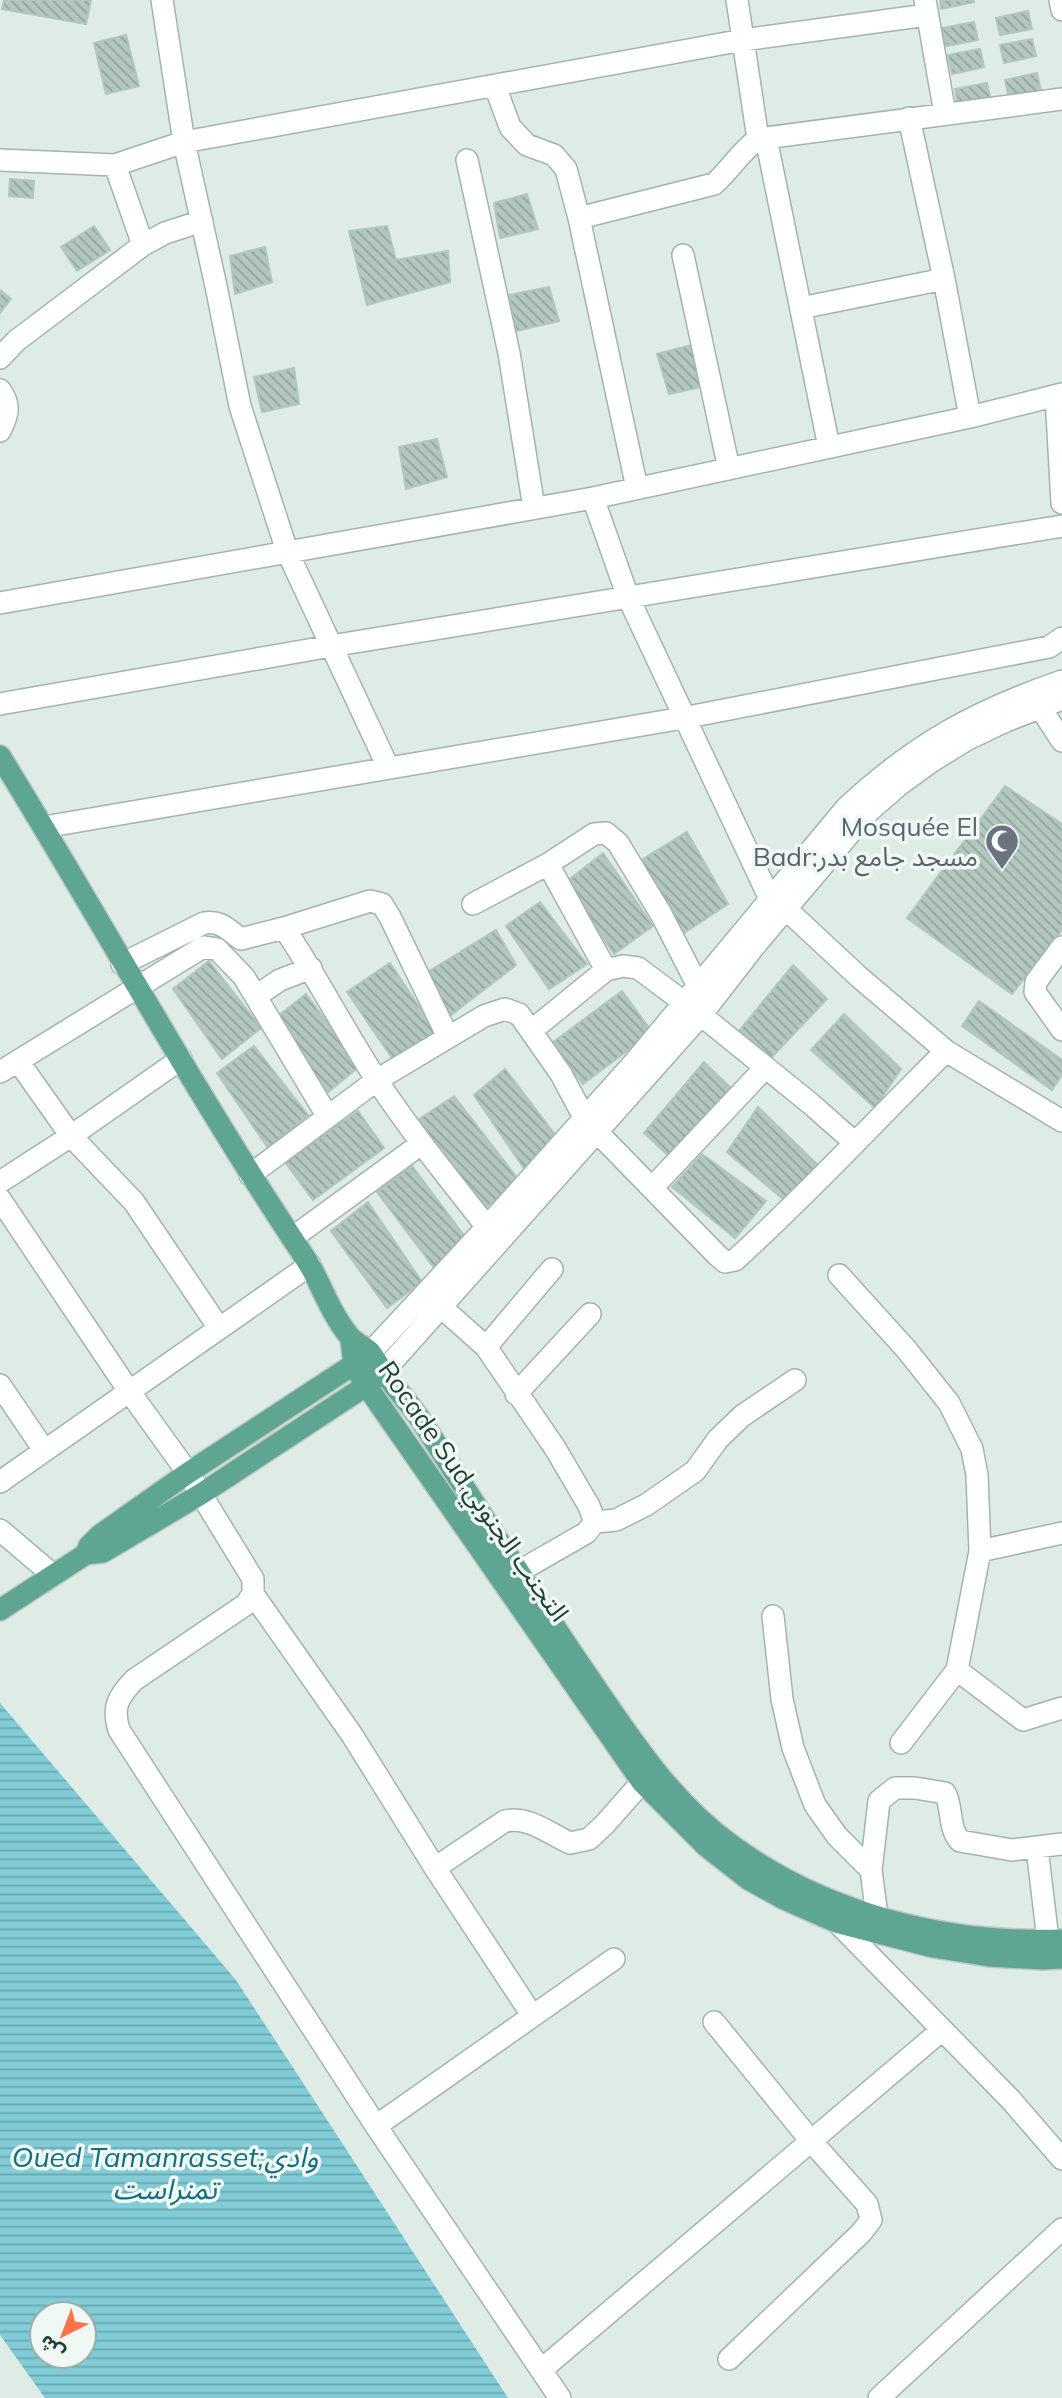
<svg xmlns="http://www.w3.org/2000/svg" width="1062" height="2398" font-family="Mulish,'Noto Sans Arabic',sans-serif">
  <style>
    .water { fill: url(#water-rules); fill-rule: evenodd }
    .building { fill: url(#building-back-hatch); stroke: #b1c6bd; stroke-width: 2 }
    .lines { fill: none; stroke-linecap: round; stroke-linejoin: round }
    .minor-casing { stroke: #a1b4ad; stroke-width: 24 }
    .major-casing { stroke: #c0c9c6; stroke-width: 24 }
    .minor { stroke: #fff; stroke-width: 21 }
    .major { stroke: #5fa692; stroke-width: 21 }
    .labels { text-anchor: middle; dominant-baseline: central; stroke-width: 7; stroke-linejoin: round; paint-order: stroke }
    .worship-label { font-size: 26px; fill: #5b616d; stroke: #f0f8f4; text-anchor: end }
    .street-label { font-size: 26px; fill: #1e3e35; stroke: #f0f8f4 }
    .water-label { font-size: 28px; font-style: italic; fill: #136f7f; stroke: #f0f8f4 }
  </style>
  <defs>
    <pattern id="water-rules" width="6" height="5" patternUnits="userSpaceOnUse" patternTransform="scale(1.75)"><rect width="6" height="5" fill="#81ccd7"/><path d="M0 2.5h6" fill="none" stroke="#69a7af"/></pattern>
    <pattern id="building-back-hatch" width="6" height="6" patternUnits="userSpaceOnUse" patternTransform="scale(1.75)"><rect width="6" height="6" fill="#b4c7bf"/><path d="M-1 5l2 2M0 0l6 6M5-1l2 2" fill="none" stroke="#92a39c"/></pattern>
  </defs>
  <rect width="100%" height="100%" fill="#dfece6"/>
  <path class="water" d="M0 1703 236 1980 508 2398H45L0 2335ZM42 2314H84V2356H42Z"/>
  <path class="building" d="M4 0H91L86 24 2 9Z
    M940 0H973L974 2 941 9Z
    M1028 11 1032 29 1000 35 996 18Z
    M974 22 978 40 946 46 942 28Z
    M126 35 139 86 106 94 94 43Z
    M1032 39 1036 56 1004 63 1000 45Z
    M980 49 984 67 952 74 948 55Z
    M1037 73 1041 91 1009 98 1005 80Z
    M987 83 991 101 958 107 955 89Z
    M10 179 34 181 33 198 9 196Z
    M527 194 538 229 500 238 494 203Z
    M94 226 110 250 77 271 61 247Z
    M387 226 396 260 448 251 450 282 367 305 349 231Z
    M265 247 272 282 235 294 230 256Z
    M549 287 559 321 516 331 509 295Z
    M0 290 11 299 0 313Z
    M696 344 705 386 669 394 657 354Z
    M294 368 299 404 262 412 254 377Z
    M437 439 447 477 406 489 399 447Z
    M1005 786 1062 824V930L1012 994 907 918Z
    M687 832 728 904 684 933 638 862Z
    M603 853 653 926 614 954 566 882Z
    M540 902 587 964 549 989 506 926Z
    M496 930 516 965 451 1015 423 975Z
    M209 961 261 1028 222 1059 173 989Z
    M390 963 436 1032 394 1061 347 992Z
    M793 965 827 999 771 1058 739 1031Z
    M622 991 652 1032 583 1084 552 1043Z
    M306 994 360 1066 327 1093 273 1020Z
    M979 1001 1062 1060V1075L1052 1090 962 1026Z
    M844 1014 901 1069 875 1108 811 1050Z
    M254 1046 308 1115 268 1148 217 1073Z
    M704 1062 733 1090 672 1159 644 1133Z
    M505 1069 560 1141 525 1170 474 1095Z
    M454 1096 521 1183 485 1208 418 1120Z
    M758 1107 821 1168 790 1205 727 1152Z
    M358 1111 384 1148 313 1200 285 1162Z
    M702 1154 766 1201 735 1238 672 1187Z
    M412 1166 469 1242 435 1269 377 1192Z
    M368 1202 422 1282 387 1308 331 1231Z"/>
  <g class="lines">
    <g class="minor-casing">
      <path id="minor" d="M162 0 184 142 216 286 240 406 287 551 388 767
        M737 0 758 139
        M925 0 945 114
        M1060 0 1062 10
        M495 86 510 127 527 145 554 155 566 169 579 218 637 488
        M909 118 944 279 970 417
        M766 138 829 447
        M0 160 115 165 184 142 743 40 927 15
        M467 160 509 353 534 508
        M115 165 143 245
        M579 218 714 184C730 170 740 152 758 139L1062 99
        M683 255 729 469
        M801 308 944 279
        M0 358 16 341 143 245 165 233 202 221
        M0 390C11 405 8 415 0 431
        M1056 396 1062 503
        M593 498 628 597 770 899
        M0 603 593 498 970 417 1062 394
        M1036 696 1040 707 1062 741
        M0 704 331 646 1062 526
        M44 827 683 718 1049 647 1062 638
        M548 864 606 970
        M473 904 548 864 594 834 606 833 618 843 661 914 698 986
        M787 910 859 977 946 1051 1062 1121
        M284 928 370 901 382 904 390 917 448 1037
        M1062 947 1036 982 1035 992 1062 1030
        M122 964 204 923C221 920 228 930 241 939L284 928C318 978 345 1032 378 1082 412 1133 450 1180 487 1227
        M256 996 280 980 311 968
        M531 1031 606 970 623 966 638 968 701 1015 811 1104 854 1142
        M18 1061 71 1136 134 1202 219 1328
        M0 1072 203 947 217 949 244 977 328 1117
        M250 1175 377 1080 484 1016 505 1009 519 1014 561 1074 585 1119 598 1133 718 1256 725 1262 735 1260C808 1194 875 1121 946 1051
        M0 1182 71 1136 181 1059
        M652 1188 765 1068
        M0 1199 129 1391 188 1473 253 1579V1594L245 1605 134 1680C118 1697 112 1707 119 1730L376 2126 560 2398
        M292 1238 421 1144
        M839 1275 906 1349 949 1403 972 1449 977 1475 980 1551 957 1670 1023 1720 1062 1708
        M440 1306 486 1347 555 1448 589 1506 595 1522 586 1533 504 1580
        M486 1347 552 1269
        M370 1353 487 1227 633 1064 847 807C915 744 975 711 1062 681
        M383 1372 701 1015 757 943 868 812 899 785 932 761 968 739 1006 721 1062 699
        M0 1385 44 1450
        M516 1394 590 1314
        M0 1482 310 1265
        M595 1522 616 1520 646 1505 695 1471 718 1439 742 1416 795 1380
        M0 1530 53 1575
        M980 1551 1062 1533
        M253 1594 352 1735 435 1868 532 2015
        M773 1616 782 1699 793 1748 815 1805 837 1836 871 1870
        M901 1743 957 1670
        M1037 1848 1048 1940
        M435 1868 505 1821C529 1816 548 1833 570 1843L589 1839 605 1824 642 1782
        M877 1916 871 1870 879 1801 895 1788H915L945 1793C953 1808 948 1828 960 1841L1012 1850 1062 1844
        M833 1918 1011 2100 1062 2159
        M714 2022 811 2141 867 2204 871 2220 861 2233 729 2359
        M376 2126 614 1959
        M541 2370 942 2030
        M879 2398 1062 2229"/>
    </g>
    <g class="major-casing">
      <path id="major" d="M0 756C97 913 185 1075 286 1229 295 1243 305 1257 313 1271 324 1293 334 1318 350 1337 355 1343 364 1346 370 1352 375 1358 379 1367 384 1373 396 1389 409 1403 420 1419 475 1503 528 1589 585 1672 627 1733 669 1800 730 1844 824 1914 946 1944 1062 1940
        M351 1339 354 1366 366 1385 642 1782 706 1846 748 1879 784 1899 836 1922 933 1947 989 1956 1042 1959 1062 1958
        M86 1554 103 1552 201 1494 364 1387 378 1376
        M0 1610 86 1554 89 1546 100 1535 188 1473 365 1357"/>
    </g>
    <use href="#minor" class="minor"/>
    <use href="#major" class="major"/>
  </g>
  <defs>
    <g id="mosque-pin" transform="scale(1.75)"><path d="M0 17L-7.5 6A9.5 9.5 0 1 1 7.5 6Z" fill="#6b7280" stroke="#f0f8f4"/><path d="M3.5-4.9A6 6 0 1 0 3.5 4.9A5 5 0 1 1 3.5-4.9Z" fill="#fff"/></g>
  </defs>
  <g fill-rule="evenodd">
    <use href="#mosque-pin" x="1002" y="841"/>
  </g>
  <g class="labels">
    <g class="worship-label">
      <text x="978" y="826">Mosquée El<tspan x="978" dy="30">Badr;مسجد جامع بدر</tspan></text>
    </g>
    <g class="street-label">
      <text transform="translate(474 1491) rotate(55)">Rocade Sud,التجنب الجنوبي</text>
    </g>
    <g class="water-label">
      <text x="165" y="2156">Oued Tamanrasset;وادي<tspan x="165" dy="32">تمنراست</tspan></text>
    </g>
  </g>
  <g transform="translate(63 2335) rotate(222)"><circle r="33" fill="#f0f8f4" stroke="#9caea8" stroke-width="2"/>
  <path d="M0-5L12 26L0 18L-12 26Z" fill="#ff734a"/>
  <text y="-10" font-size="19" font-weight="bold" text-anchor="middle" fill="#1e3e35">ش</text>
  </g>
</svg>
